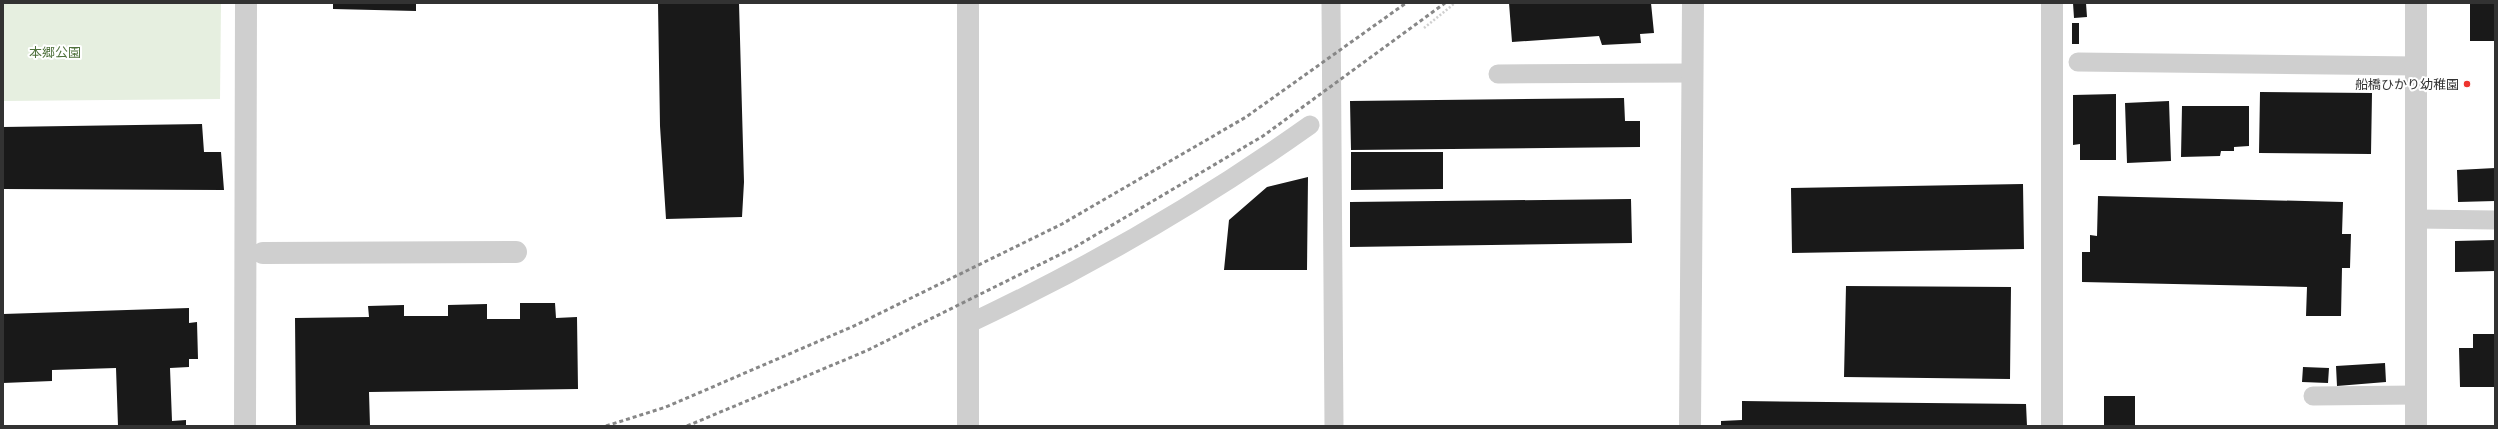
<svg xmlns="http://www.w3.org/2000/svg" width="2498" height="429" font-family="Raleway,'Noto Sans JP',sans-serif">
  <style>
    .green { fill: #e6efe0 }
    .building { fill: #191919 }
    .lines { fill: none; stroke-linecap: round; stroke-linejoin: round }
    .path { stroke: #cfcfcf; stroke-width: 2.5; stroke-dasharray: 2 2; stroke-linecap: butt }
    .service { stroke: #cfcfcf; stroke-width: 19 }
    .minor { stroke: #cfcfcf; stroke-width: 22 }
    .rail { stroke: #878787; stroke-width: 3; stroke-dasharray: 4 3; stroke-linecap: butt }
    .poi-dot { fill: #ee342e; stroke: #fff; stroke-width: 1.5 }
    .labels { text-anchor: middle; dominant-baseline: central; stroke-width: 4; stroke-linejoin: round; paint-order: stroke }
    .park-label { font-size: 13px; fill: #4f713c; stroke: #fff }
    .poi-label { font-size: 13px; fill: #323232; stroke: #fff; text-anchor: end }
  </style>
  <rect width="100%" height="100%" fill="#fff"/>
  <path class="green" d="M3 3H221L220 99 3 101Z"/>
  <path class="building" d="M333 3H416V11L333 9Z
    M658 3H739L744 182 742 217 666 219 660 126Z
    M1509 3H1651L1654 33 1640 34 1641 43 1602 45 1599 36 1512 42Z
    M2073 3H2086L2087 17 2074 18Z
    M2470 3H2495V41H2470Z
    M2072 23H2079V44H2072Z
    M2260 92 2372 93 2371 154 2259 153Z
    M2116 94V160H2080V144L2073 145V95Z
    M1624 98 1625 121H1640V147L1351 150 1350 101Z
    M2169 101 2171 161 2127 163 2125 103Z
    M2182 106H2249V146L2234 147V151H2221L2220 156 2181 157Z
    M202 124 204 152H221L224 190 3 189V127Z
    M1351 152H1443V189L1351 190Z
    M2495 168V201L2458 202 2457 170Z
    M1308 177 1307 270H1224L1229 220 1267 187Z
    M2023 184 2024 249 1792 253 1791 188Z
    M2098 196 2343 202 2342 234H2351L2350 268H2342L2341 316H2306L2307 287 2082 282V252H2090V235L2097 236Z
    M1631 199 1632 243 1350 247V202Z
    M2495 240V271L2455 272V241Z
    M1846 286 2011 287 2010 379 1844 377Z
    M520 303H555L556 318 577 317 578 389 369 392 370 426H296L295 318 369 317 368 306 404 305V316H448V305L487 304V319H520Z
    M189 308V323L197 322 198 359H189V367L170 368 172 421 186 420V426H118L116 368 52 370V381L3 383V314Z
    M2473 334H2495V387H2460L2459 348H2473Z
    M2385 363 2386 382 2337 386 2336 366Z
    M2303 367 2329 368 2328 383 2302 382Z
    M2104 396H2135V426H2104Z
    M1742 401 2026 404 2027 426H1721V421L1742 420Z"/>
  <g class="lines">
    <path class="path" d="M1424 28 1455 3"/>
    <path class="service" d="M1331 3 1334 426
      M2078 62 2416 66
      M1498 74 1692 73
      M2416 219 2495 220
      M968 324C1087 268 1203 201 1310 125
      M2313 396 2416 395"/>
    <path class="minor" d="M2416 3V426
      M263 253 516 252
      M245 426 246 3
      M968 426V3
      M1690 426 1693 3
      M2052 426V3"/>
    <path class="rail" d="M606 426 666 407 854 326 1062 224 1246 117 1406 3
      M687 426 866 351 1075 247 1263 136 1445 3"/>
  </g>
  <circle class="poi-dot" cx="2467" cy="84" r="4"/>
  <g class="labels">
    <g class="park-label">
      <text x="55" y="52">本郷公園</text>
    </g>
    <g class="poi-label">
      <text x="2459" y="84">船橋ひかり幼稚園</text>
    </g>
  </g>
  <rect width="2498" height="429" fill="none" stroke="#323232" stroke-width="8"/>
</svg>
